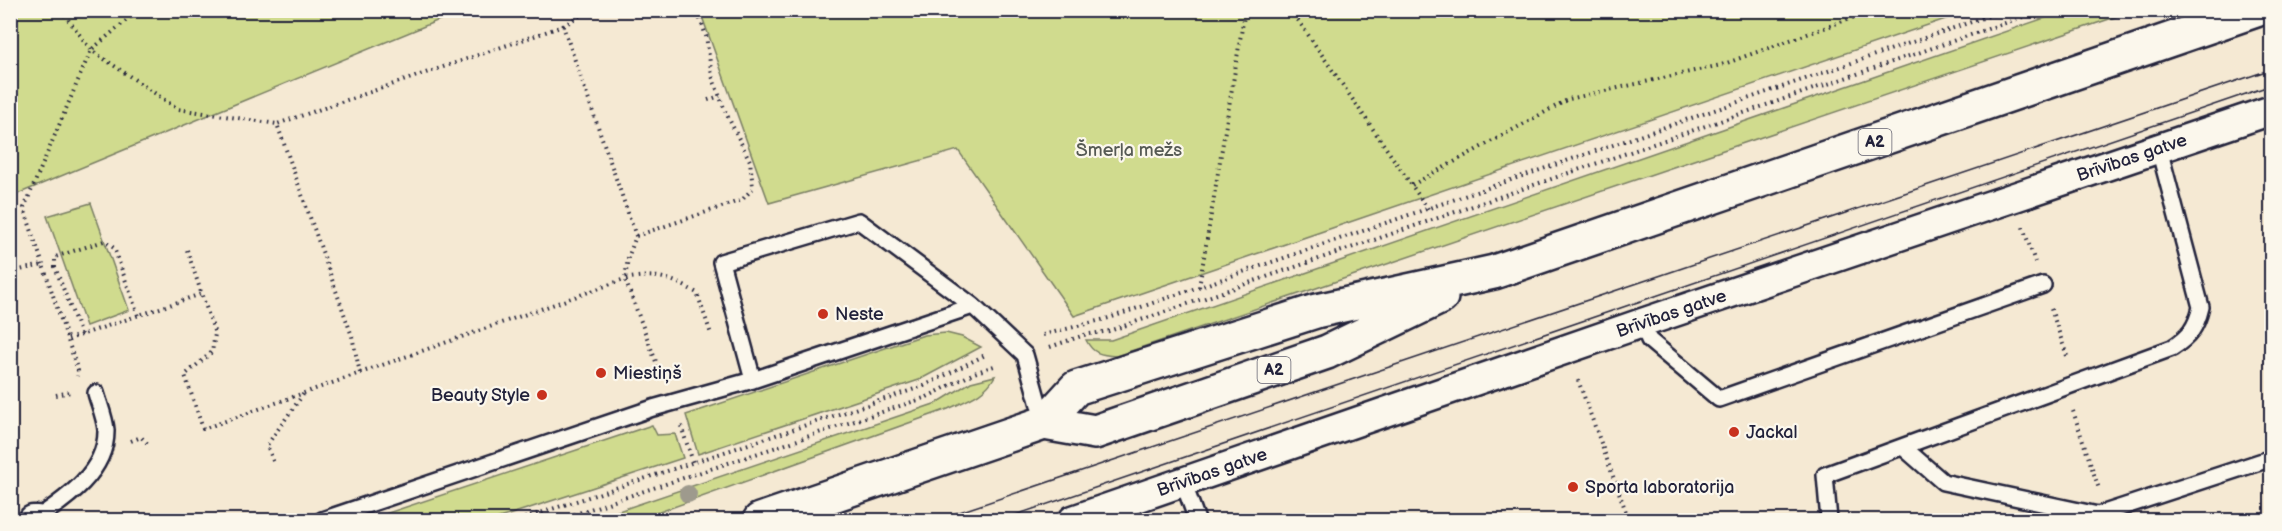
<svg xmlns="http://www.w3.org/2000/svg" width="2282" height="531" font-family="'Balsamiq Sans',sans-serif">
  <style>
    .green { fill: #d0db8e; stroke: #797e64; stroke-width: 1.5 }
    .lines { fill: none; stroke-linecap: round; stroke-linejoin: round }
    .service-casing { stroke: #22223b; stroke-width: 20 }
    .minor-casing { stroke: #22223b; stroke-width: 33 }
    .trunk-casing { stroke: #22223b; stroke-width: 38 }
    .path { stroke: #22223b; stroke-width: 4; stroke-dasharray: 1.5 4.5; stroke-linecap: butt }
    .service { stroke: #fbf7ec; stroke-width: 15 }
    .minor { stroke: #fbf7ec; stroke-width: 28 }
    .trunk { stroke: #fbf7ec; stroke-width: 33 }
    .tram { stroke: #22223b; stroke-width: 1.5 }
    .tree { fill: #9e9a8d }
    .poi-dot { fill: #c8321e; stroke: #fbf7ec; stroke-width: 2 }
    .labels { text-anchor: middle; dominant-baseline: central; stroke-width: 4.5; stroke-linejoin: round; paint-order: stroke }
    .shield { fill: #fbf7ec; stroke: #636270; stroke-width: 1.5 }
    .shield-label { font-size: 16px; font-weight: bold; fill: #22223b }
    .park-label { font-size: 18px; fill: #565a54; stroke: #fbf7ec }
    .street-label { font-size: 18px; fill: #22223b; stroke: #fbf7ec }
    .poi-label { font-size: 18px; fill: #22223b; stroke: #fbf7ec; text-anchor: start }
  </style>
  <rect width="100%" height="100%" fill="#f5e9d3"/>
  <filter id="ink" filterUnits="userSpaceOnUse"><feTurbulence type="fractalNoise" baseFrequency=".0167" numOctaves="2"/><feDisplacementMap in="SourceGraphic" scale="12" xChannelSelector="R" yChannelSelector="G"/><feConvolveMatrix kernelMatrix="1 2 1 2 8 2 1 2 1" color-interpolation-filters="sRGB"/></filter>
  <g filter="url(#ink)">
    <path class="green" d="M2068 10 2133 11 1116 356C1101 355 1093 354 1086 340H1111Z
      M10 11 11 10 461 11 15 195 10 184Z
      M700 11V10L1969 11 1074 316 958 150 769 203Z
      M91 203 129 310 86 326 47 216Z
      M946 333 962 337 981 347 919 380 698 454 686 415 924 335Z
      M995 376C985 395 967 400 948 409L637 520H592L937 403 971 382Z
      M652 425 657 435 675 434 683 458 493 520H367Z"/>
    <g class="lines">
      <g class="service-casing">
        <path id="service" d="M1642 323 1649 340 1719 399 2043 285
          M753 380 721 262 859 221 973 306
          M1903 447 1943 482 2098 515 2272 458
          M1183 482 1197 520
          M36 519C66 499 107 471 106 430 105 418 99 404 96 393
          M322 520 653 408 753 380 973 306 1025 355 1044 423
          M1829 520 1825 475 2172 348C2189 337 2196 328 2201 307L2159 149"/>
      </g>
      <g class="minor-casing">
        <g id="minor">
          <path d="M33 520H37"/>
          <path id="s1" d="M1073 520 1642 323 2272 110"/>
        </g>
      </g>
      <g class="trunk-casing">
        <path id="trunk" d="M1044 423 1076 388 1316 311 1494 272 2256 10
          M760 520 1044 423 1095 432 1327 352 1441 297"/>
      </g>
      <path class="path" d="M61 10 91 50 178 109 277 124
        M1291 10 1428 209
        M563 26 588 10
        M708 100 720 96
        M1412 185 1569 99 1721 65 1874 10
        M2023 227 2035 262
        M636 236 742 200 753 188 750 161 726 113 712 76 706 36 697 10
        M187 250 215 334 212 352 185 375 203 429 360 373 352 336 277 124 563 26 636 236 628 258 625 279 658 367 657 381
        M43 265 24 208 91 50 139 10
        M10 272 43 265 78 371 77 376
        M1199 287 1245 10
        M2051 309 2068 359
        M138 315 114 248 104 241 55 257V267L81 335 201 294
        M1043 335 1109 318 2006 10
        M68 339 81 335
        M1050 347 1084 335 1109 331 2043 10
        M360 373 625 279C657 273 669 277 697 293L711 334
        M1578 380 1629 520
        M56 395 70 392
        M2073 411 2099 489
        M681 426 693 462
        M131 441 141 437 149 445
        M273 461 267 445 304 393
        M519 520 924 386 987 354
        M557 520 927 397 974 373 997 365"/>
      <use href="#service" class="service"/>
      <use href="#minor" class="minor"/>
      <use href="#trunk" class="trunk"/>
      <path class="tram" d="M936 520 2272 69
        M1001 520 2272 85"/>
    </g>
    <circle class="tree" cx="688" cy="494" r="9"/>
  </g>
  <g class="poi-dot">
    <circle cx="823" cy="314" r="6"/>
    <circle cx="601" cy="373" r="6"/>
    <circle cx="542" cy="395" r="6"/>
    <circle cx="1734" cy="432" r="6"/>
    <circle cx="1573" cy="487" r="6"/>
  </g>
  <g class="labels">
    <g class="shield">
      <rect x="1858.5" y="129" width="33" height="26" rx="4.5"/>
      <rect x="1257.5" y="357" width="33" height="26" rx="4.5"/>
    </g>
    <g class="shield-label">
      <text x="1875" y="142">A2</text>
      <text x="1274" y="370">A2</text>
    </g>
    <g class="park-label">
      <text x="1129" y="150">Šmerļa mežs</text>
    </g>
    <g class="street-label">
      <text stroke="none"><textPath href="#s1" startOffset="1119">Brīvības gatve</textPath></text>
      <text stroke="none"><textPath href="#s1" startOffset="633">Brīvības gatve</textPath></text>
      <text stroke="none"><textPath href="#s1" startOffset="147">Brīvības gatve</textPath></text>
    </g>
    <g class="poi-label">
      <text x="835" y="314">Neste</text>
      <text x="613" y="373">Miestiņš</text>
      <text x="530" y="395" text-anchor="end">Beauty Style</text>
      <text x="1746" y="432">Jackal</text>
      <text x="1585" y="487">Sporta laboratorija</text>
    </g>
  </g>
  <rect width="2282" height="531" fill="none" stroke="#fbf7ec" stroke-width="36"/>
  <rect x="18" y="18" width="2246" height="495" fill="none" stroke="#22223b" stroke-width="2" filter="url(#ink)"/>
</svg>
